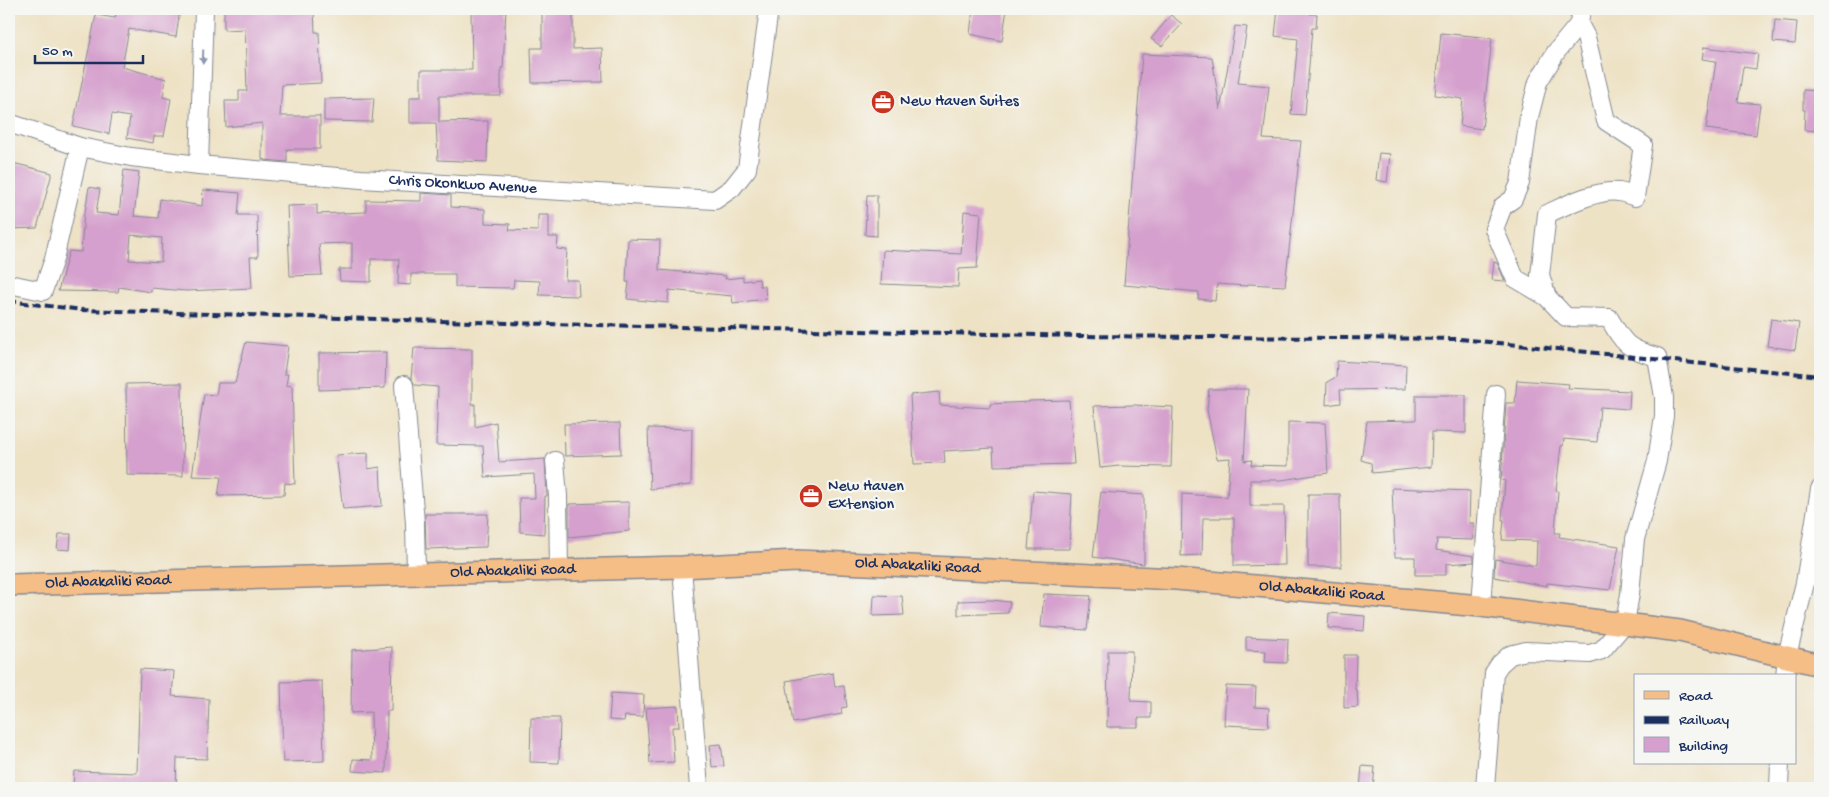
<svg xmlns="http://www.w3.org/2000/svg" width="1829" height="797" font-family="'Gochi Hand',sans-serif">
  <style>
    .building { fill: #d5a0cd; fill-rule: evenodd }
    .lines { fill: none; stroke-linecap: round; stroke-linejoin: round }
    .minor-casing { stroke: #848892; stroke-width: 20 }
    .major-casing { stroke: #848892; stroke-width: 24 }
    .minor { stroke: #fff; stroke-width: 18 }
    .major { stroke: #f6be87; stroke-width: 21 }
    .rail { stroke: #1b2f5e; stroke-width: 4; stroke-dasharray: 8 4; stroke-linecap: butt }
    .oneway { fill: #8d97ae }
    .labels { text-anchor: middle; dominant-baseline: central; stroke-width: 4.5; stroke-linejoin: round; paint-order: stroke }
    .poi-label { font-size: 16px; fill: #1b2f5e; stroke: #f6f6f2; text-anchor: start }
    .street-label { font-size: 16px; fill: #1b2f5e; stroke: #f6f6f2 }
  </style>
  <rect width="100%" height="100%" fill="#f6f6f2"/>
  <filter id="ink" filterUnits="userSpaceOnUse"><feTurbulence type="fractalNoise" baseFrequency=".02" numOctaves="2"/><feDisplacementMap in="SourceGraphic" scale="10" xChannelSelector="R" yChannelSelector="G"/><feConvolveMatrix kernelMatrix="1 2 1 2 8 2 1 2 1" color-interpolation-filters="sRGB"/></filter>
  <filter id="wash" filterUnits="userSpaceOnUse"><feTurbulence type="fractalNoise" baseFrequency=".0096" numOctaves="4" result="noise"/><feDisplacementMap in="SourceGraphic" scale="20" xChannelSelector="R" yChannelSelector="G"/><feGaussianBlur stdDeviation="1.12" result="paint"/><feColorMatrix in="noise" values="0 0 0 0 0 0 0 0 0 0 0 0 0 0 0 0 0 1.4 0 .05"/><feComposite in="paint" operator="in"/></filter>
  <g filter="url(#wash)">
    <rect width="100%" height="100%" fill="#eee2c5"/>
    <g id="blocks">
      <path class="building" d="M117 9H180L176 37 129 29 122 67 166 79 163 97 171 99 164 136H154L153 143 127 138 130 117 112 114 109 134 73 126 96 15 115 18Z
        M224 9H314L315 32H319L321 83 282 85 280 116H320V149H287V162L265 160 262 159V123L226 127 225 101H239V91H247L245 29 224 30Z
        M471 9H506L503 68H501V96H439V122L488 121 487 162 438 160 436 123H410V97H421V70H472Z
        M542 9H573V49L602 48 603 82 532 83 531 48H542Z
        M973 9H1007L1002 41 970 34Z
        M1278 9H1310V14H1317L1316 28H1312L1305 115 1291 114 1298 39 1275 36Z
        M1171 15 1182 24 1162 46 1151 39Z
        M1775 20 1797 22 1795 44 1773 42Z
        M1235 26 1247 27 1238 83 1269 86 1263 139 1301 141 1285 286 1248 284 1247 286 1217 284 1215 301 1198 299 1199 292 1124 285 1142 54 1212 57 1220 110Z
        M1441 33 1492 38 1482 129 1460 126 1463 99 1435 95Z
        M1704 47 1758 54 1756 69 1743 67 1738 102 1760 104 1756 135 1706 129 1716 61 1702 59Z
        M1803 90 1820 91V131L1804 130 1805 110H1803Z
        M374 98 372 122 324 121V99Z
        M1379 153 1390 154 1387 182 1376 180Z
        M9 162 52 173 37 228 9 229Z
        M124 170 139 172 134 216 158 218 160 199 202 206 203 190 240 193 238 215H257L258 257H250L252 288 186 291 151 288V292L119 287 118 292 58 291 69 251 81 252 84 212H85L89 187 100 189 96 213 119 215ZM131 235 162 238 161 262 129 260Z
        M421 193 451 195V207L485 209V223L510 224 509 230 538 231V215H549V237H558L557 249 567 250 565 280H578L579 296 539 295 540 281 514 280 513 288 455 287V274H411V285L398 284 399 259H371V282L340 281 339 269H352V243L319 244 322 275 290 276 287 206 317 205V214L366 212V200L421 201Z
        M867 195H877V236L865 235Z
        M964 211 981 213 977 268 959 269 958 287 881 284 883 250 961 254Z
        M628 239 660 240 659 270 726 276 725 279 743 277V281L759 279 760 286H765L766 299 733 303 732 296 669 290 668 303 627 299 629 282H626Z
        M1494 262 1497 263 1505 281 1492 280Z
        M1771 319 1799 323 1795 350 1767 346Z
        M246 342 288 346 284 374H288L286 385 292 386 295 484 285 483 284 495 218 496 221 477 192 476 204 394 216 395 218 383H235Z
        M414 348 472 349V404H475V427L496 422 499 462 545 459 547 496H545L544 534 520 532 519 498H535L534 474 485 477 483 446 436 445 438 387 415 385 411 378Z
        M386 352 385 388 319 390V353Z
        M1337 361 1406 365 1405 389 1340 390 1341 403 1326 405 1327 382 1336 377Z
        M1517 380 1569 384 1568 388 1630 391 1629 409 1600 407 1597 442 1564 439 1563 446H1561L1556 490 1558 491 1555 533H1560L1559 537 1619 546 1610 590 1547 583V586L1494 577 1495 559 1536 566 1537 541 1502 540 1504 520H1502L1505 481 1501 480 1506 403H1515Z
        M182 383 183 476 127 475 126 384Z
        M1209 389H1248L1244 461 1252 460 1251 465 1288 466V422L1325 423 1328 473 1281 480H1250V506H1284L1285 565 1234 566V518H1203L1202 555 1181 556 1182 494 1227 497 1230 458 1217 459 1207 410Z
        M939 392 940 405 990 408V404L1029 402V401L1069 400 1074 464 994 466 993 448 944 451 945 463 914 464 910 395Z
        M1416 395H1466V433L1432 432 1431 467 1372 473 1371 463 1361 460 1367 421 1416 420Z
        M1134 405 1173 407 1171 467 1119 466 1100 468 1094 406Z
        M620 423 621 454 565 456 564 424Z
        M648 428 692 429 691 485 650 489Z
        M368 453V469L380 467 382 506 343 509 336 455Z
        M1392 488 1470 491 1469 523H1474L1473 540 1437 539 1436 550 1474 556V562L1446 564V575H1415V557H1395Z
        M1033 491 1072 494 1069 549H1028Z
        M1101 492 1144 495V564L1093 557Z
        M1308 494H1340L1341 567H1308Z
        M629 502V531L569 537V504Z
        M425 514H488L486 547 426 549Z
        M59 534H71L70 550 57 549Z
        M1044 594 1091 596 1087 630 1041 627Z
        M874 595 902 596 904 615 873 616Z
        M991 600 1010 602 1008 613 958 615V601Z
        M1329 613 1365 616 1364 631 1328 628Z
        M1246 637 1288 639 1287 663 1265 662 1266 651 1246 650Z
        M392 647 391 711H387L386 773 352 771 353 759 372 760 371 712 351 713 352 650Z
        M1108 651H1132L1131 701 1151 702V718H1138V727H1107Z
        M1344 655H1356L1355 690H1357L1358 707 1344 708Z
        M140 669 174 671 172 696 209 699 207 759 177 758 176 788H73L74 771 137 773Z
        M833 673 835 687 844 686 847 707 841 708 842 714 793 723 786 681Z
        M322 681 324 761 283 762 281 682Z
        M1226 686 1256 687 1255 707 1269 708 1268 727 1224 725Z
        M611 693 644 695 643 717 625 716 624 721 609 720Z
        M678 706 679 727H672L674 762 650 763 646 708Z
        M531 718H560L559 763 530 762Z
        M721 744 724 766 712 767 710 745Z
        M1362 766 1375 767 1373 788H1360Z"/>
    </g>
  </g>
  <g filter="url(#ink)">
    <use href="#blocks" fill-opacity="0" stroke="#848892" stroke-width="1"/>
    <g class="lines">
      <g class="minor-casing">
        <g id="minor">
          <path d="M1579 24 1586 37 1606 121 1643 145 1635 197C1630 195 1625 193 1619 192 1598 189 1566 205 1547 214L1540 275 1547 297 1515 278 1494 229 1503 206 1513 199 1520 183 1529 117 1538 82 1556 52 1579 24 1581 9"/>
          <path id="s1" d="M9 123 80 147 131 157 199 165 361 179 715 200 732 188 747 169 769 9"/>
          <path d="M199 165 204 9"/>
          <path d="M9 284 43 291 54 259 80 147"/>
          <path d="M404 385 415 523 416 573"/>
          <path d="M555 461 558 496 559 570"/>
          <path d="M682 567 699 788"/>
          <path d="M1481 606 1496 394"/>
          <path d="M1785 676 1787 656 1805 583 1820 489"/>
          <path d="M1485 788 1494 673 1500 664 1510 655 1526 651 1590 654 1602 650 1625 623 1630 594 1635 539 1657 461 1664 416V397L1657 357C1627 349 1624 344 1609 318L1566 317 1547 297"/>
          <path d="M1779 788 1780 763"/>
        </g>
      </g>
      <g class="major-casing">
        <g id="major">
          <path id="s2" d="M9 585 682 567 797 561 889 565 1176 579 1481 606 1680 631 1820 665"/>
        </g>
      </g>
      <use href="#minor" class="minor"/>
      <use href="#major" class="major"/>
      <path class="rail" d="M9 301 82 310 506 323 1079 336 1460 339 1820 376"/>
    </g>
    <defs><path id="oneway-solid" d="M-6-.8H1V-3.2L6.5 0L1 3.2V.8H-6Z" transform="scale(1.25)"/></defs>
    <use class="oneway" href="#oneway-solid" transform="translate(203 57) rotate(92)"/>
  </g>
  <defs>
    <g id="office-disc" transform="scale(1.25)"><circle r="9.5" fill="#c8321e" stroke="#f6f6f2"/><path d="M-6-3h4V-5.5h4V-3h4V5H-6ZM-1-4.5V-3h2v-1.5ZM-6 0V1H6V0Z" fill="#fff"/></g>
  </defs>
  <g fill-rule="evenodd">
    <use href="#office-disc" x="883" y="102"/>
    <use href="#office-disc" x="811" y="496"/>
  </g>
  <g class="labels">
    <g class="poi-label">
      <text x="900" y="102">New Haven Suites</text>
      <text x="828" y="487">New Haven<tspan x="828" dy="18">Extension</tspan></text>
    </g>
    <g class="street-label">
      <text stroke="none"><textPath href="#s1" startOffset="460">Chris Okonkwo Avenue</textPath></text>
      <text stroke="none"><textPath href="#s2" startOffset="909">Old Abakaliki Road</textPath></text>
      <text stroke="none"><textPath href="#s2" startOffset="504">Old Abakaliki Road</textPath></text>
      <text stroke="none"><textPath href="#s2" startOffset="99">Old Abakaliki Road</textPath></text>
      <text stroke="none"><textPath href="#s2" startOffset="1314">Old Abakaliki Road</textPath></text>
    </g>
  </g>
  <rect width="1829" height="797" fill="none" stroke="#f6f6f2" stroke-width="30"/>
  <rect x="1634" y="674" width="162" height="90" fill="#f6f6f2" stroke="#9ea6b7"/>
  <rect x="1644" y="691" width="25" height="8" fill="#f6be87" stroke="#9ea6b7"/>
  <text x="1679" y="700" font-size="15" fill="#1b2f5e">Road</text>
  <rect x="1644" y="716" width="25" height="8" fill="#1b2f5e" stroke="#9ea6b7"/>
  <text x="1679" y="724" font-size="15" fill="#1b2f5e">Railway</text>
  <rect x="1644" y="737" width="25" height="15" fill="#d5a0cd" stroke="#9ea6b7"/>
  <text x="1679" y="750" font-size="15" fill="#1b2f5e">Building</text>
  <path d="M35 55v8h108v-8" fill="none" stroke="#1b2f5e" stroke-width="2.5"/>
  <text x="42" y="55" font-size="15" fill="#1b2f5e" stroke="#f6f6f2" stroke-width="4" paint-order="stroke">50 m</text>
</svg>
